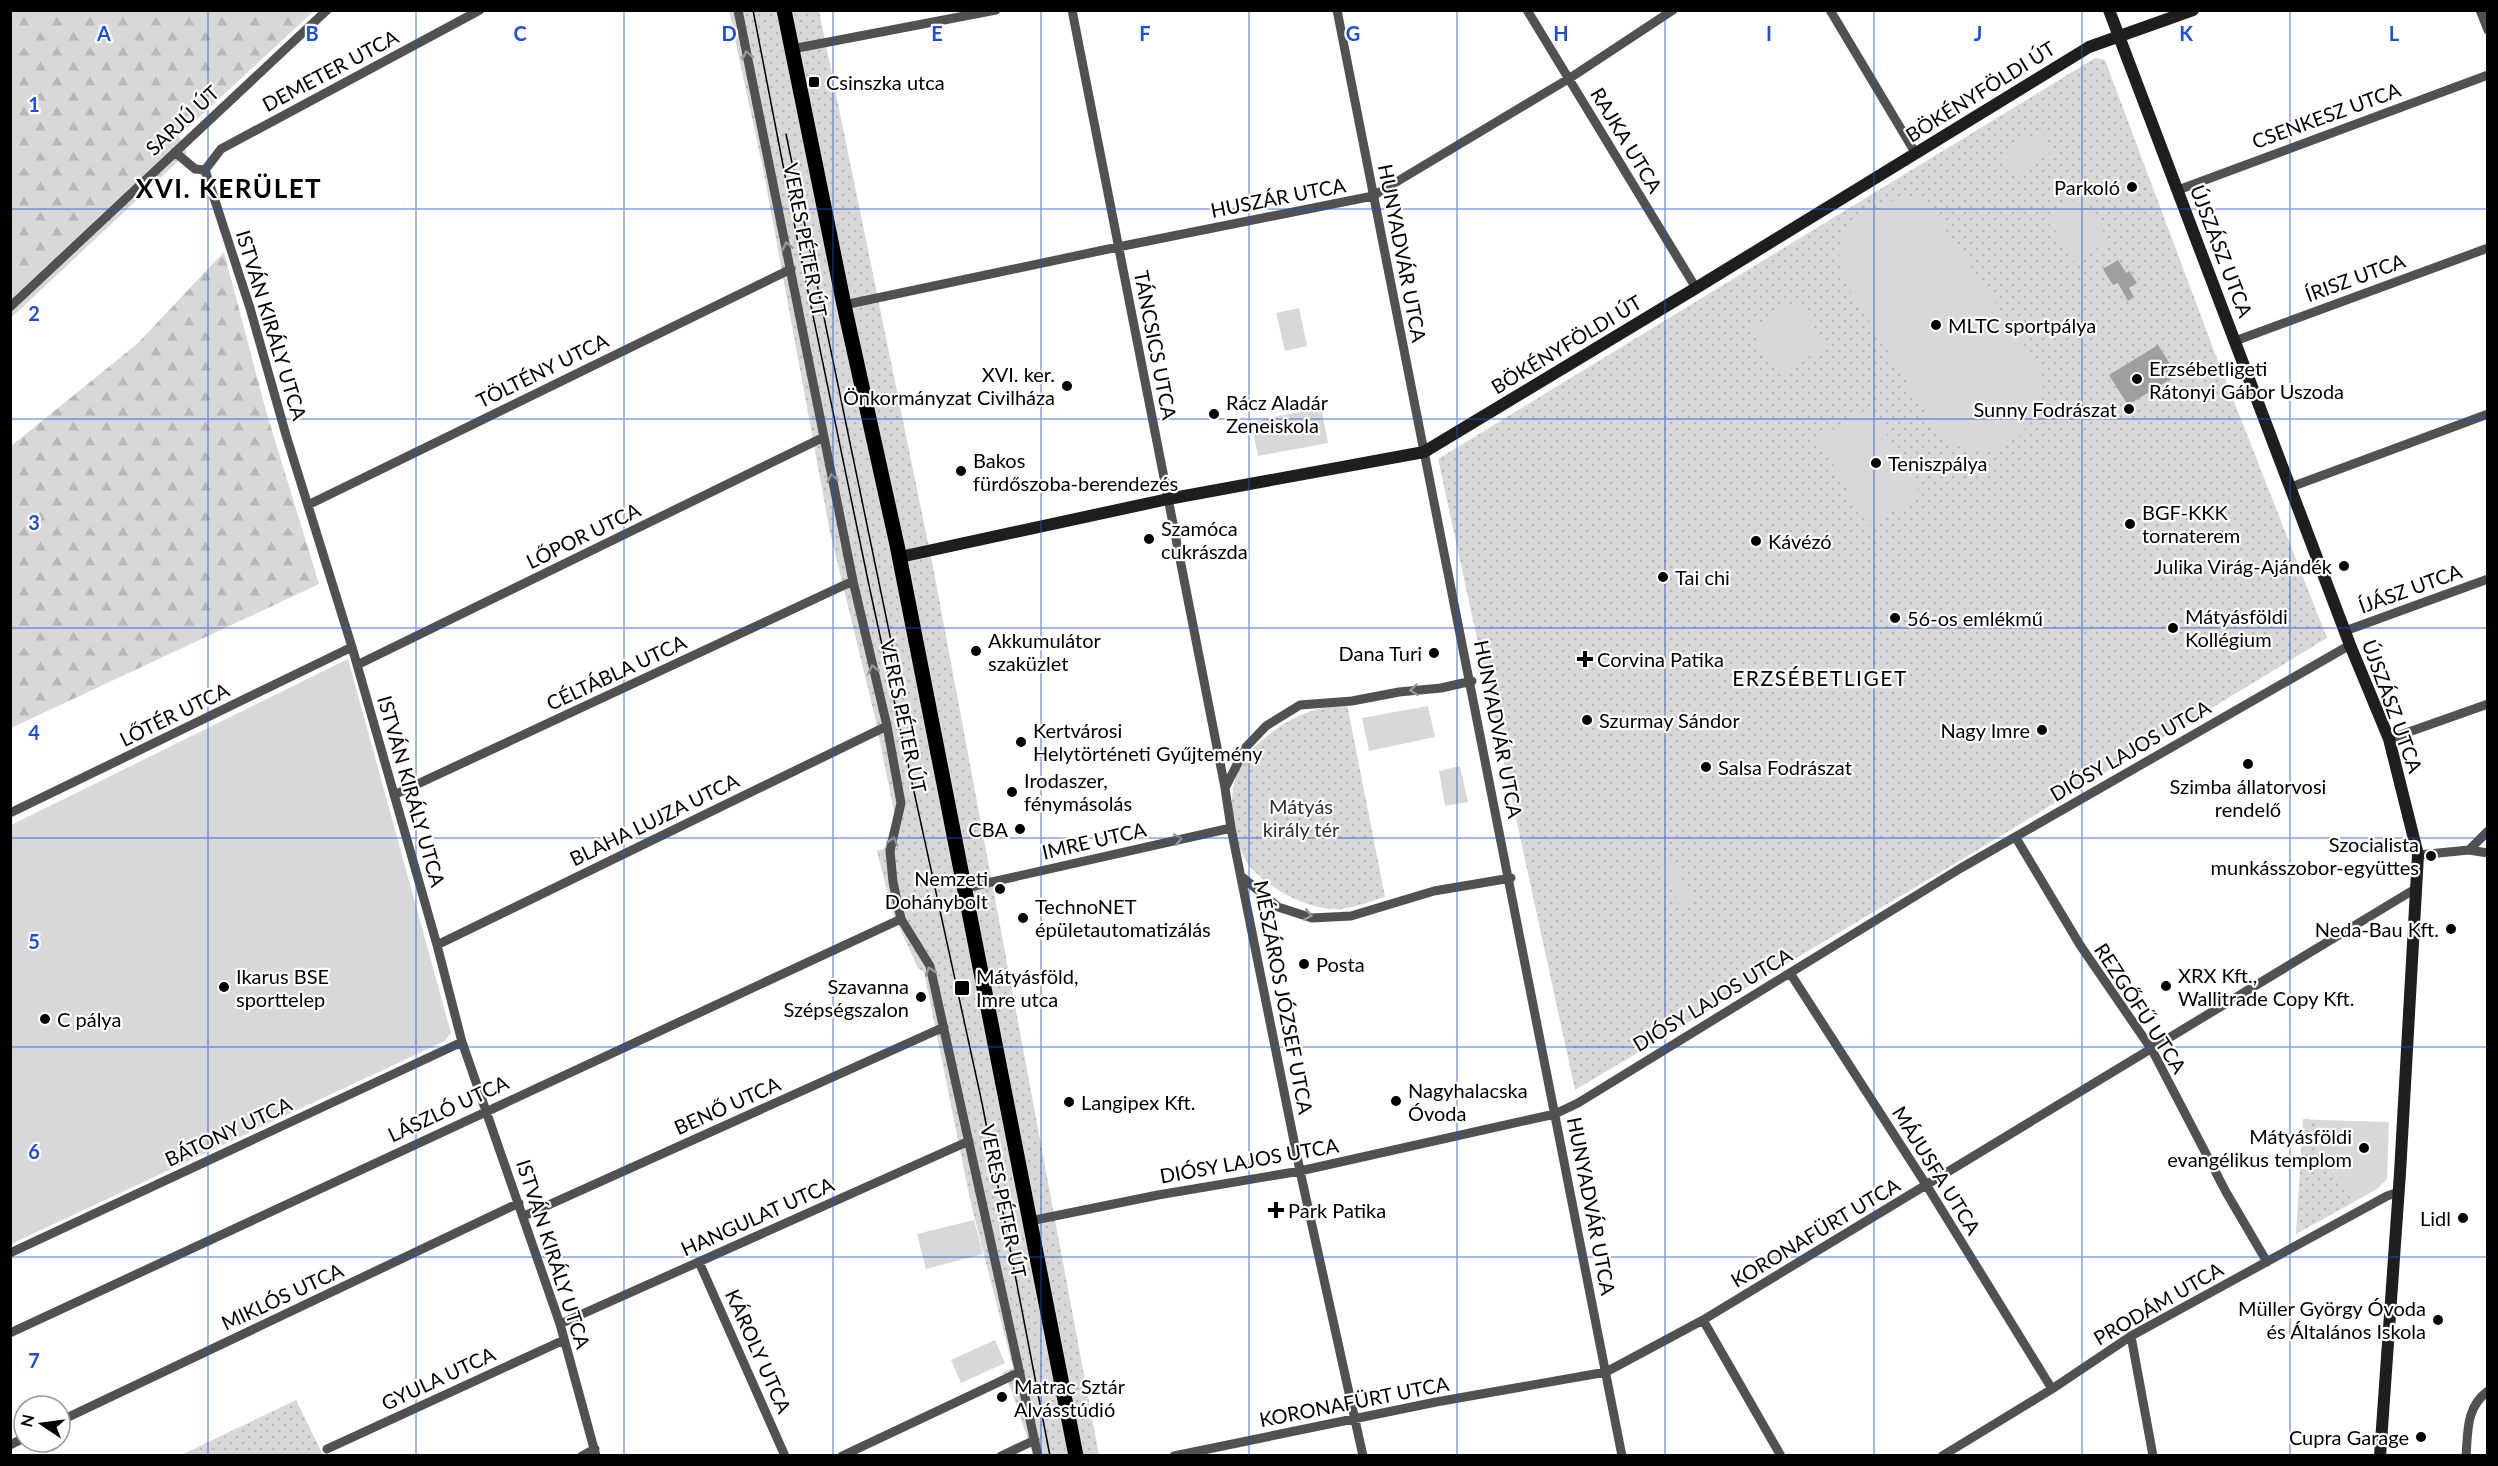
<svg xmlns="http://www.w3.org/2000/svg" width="2498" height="1466" font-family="Lato,sans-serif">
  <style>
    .grass { fill: url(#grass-dots) }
    .forest { fill: url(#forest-firs) }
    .garden { fill: #d8d8d8 }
    .water { fill: #9f9f9f }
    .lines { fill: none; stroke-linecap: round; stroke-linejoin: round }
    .primary-casing { stroke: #dbdbdb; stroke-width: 18 }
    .street { stroke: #515151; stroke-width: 9 }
    .secondary { stroke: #1e1e1e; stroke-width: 12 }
    .primary { stroke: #000; stroke-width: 15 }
    .tram { stroke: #000; stroke-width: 1.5 }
    .oneway { stroke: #979797 }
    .grid { fill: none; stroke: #1d4ed8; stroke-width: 1.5; stroke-opacity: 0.55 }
    .poi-dot { fill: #000; stroke: #fff; stroke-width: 2 }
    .labels { text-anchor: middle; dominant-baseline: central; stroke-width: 4.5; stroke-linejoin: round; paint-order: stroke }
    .street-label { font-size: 20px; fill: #000; stroke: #fff }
    .poi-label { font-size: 20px; fill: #000; stroke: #fff; text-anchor: start }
    .park-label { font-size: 20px; fill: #2f2f2f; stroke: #fff }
    .neighbourhood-label { font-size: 21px; letter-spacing: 1.5px; fill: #000; stroke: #fff }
    .district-label { font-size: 26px; font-weight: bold; letter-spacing: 1.5px; fill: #000; stroke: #fff }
    .grid-label { font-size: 20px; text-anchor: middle; font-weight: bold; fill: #1d4ed8; stroke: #fff; stroke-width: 4.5; stroke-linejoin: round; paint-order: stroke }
  </style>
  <defs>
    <pattern id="grass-dots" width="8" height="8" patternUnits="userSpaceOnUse" patternTransform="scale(1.5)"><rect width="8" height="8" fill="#d8d8d8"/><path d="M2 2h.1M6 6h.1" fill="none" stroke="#b8b8b8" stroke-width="1.8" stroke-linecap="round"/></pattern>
    <pattern id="forest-firs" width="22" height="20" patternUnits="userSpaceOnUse" patternTransform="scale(1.5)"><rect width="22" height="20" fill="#d8d8d8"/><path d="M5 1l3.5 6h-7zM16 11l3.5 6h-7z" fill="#b8b8b8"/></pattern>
  </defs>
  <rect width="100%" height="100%" fill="#fff"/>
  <path class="grass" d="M729 11H819L934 572 1099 1455H1033L1011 1389 1002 1373 1013 1368 971 1204 924 972 918 968 893 914 877 851 884 849 895 816 874 713 830 532 764 174Z
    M2095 58 2105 60 2213 348 2327 638 1946 869 1575 1090 1438 459Z
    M1347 704 1385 897C1371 901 1355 908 1341 909 1327 911 1305 904 1293 898 1279 891 1266 883 1255 872 1229 846 1224 787 1245 757 1248 752 1254 748 1258 744 1284 719 1312 707 1347 704Z
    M2303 1119 2319 1120 2318 1150 2354 1202 2296 1234Z
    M296 1400 323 1455H181Z"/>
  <path class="forest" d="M11 11H314L179 136 187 153 11 318Z
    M224 252 266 411 319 584 11 728V446L137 344Z"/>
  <path class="garden" d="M2041 130 2053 151 2016 174 2003 154Z
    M2083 195 2109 242 2072 262 2047 215Z
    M1903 198 1925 200 2037 364 2043 385 2038 409 2039 412 2020 435 1998 450 1972 452 1942 439 1847 285C1845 278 1841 270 1840 262 1833 224 1873 205 1903 198Z
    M1797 300 1825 347 1778 375 1750 329Z
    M1299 308 1307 346 1285 351 1276 313Z
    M1321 407 1328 443 1258 456 1251 422Z
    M1871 407 1921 495 1868 526 1818 438Z
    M348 659 451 1033 445 1041 11 1244V825Z
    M1428 706 1435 737 1369 751 1362 718Z
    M1460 766 1468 802 1445 806 1439 771Z
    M1669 858 1694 901 1683 908 1658 864Z
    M2319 1120 2389 1122 2387 1179 2377 1189 2354 1202 2318 1150Z
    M974 1220 983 1254 926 1269 917 1234Z
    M995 1340 1005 1363 961 1383 951 1360Z"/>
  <path class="water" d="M2118 260 2126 273 2129 271 2137 283 2129 288 2134 297 2128 301 2118 283 2113 285 2103 269Z
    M2158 345 2177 375 2128 405 2109 375Z"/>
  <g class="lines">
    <g class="primary-casing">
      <path id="primary" d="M784 10 844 305 897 545 1076 1456"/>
    </g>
    <path class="street" d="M738 10 853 581 887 726 901 803 890 851 893 882 901 919 930 966 1038 1456
      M1072 10 1225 788 1231 828 1300 1171 1363 1456
      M1337 10C1431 492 1531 973 1622 1456
      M1527 10 1696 288
      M1830 10 1916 154
      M2480 10 2488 30
      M792 49 996 10
      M175 152 195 169 205 170 250 308 286 435 352 647 437 945 462 1042 560 1324 596 1456
      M205 170 221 149 480 10
      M2178 190 2488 75
      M844 305 1118 247 1373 196 1570 78 1673 10
      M10 307 327 10
      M2235 341 2488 248
      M2291 487 2488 414
      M308 505 791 269
      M2345 631 2488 579
      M357 665 824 437
      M2389 739 2488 704
      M1225 788 1246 747 1266 726 1300 705 1352 701 1399 692 1441 688 1472 681
      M394 795 853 581
      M10 813 352 647
      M2016 838 2080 945 2152 1050 2226 1192 2267 1262
      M2469 850 2488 853
      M2418 855 2469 850 2488 831
      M1241 876 1278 907 1312 918 1351 916 1434 891 1511 878
      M965 888 1231 828
      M437 945 887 726
      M1790 973 1927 1186 2052 1389
      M524 1216 944 1027
      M1030 1221 1158 1195 1300 1171 1555 1114 1578 1103 1961 868 2350 645
      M10 1253 462 1042
      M699 1262 785 1456
      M1703 1320 1781 1456
      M560 1324 969 1141
      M10 1333 901 919
      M2131 1336 2153 1456
      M60 1421 519 1203
      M10 1445 24 1438
      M327 1449 564 1340
      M582 1456 595 1449
      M842 1456 1020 1372
      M1001 1456 1035 1440
      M1174 1456 1436 1402 1606 1372 1703 1320 2415 889
      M1942 1456 2052 1389 2131 1336 2387 1196 2399 1192
      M2466 1456C2468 1431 2466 1407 2488 1391"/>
    <path class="secondary" d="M2109 10 2350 645 2389 739 2418 855 2400 1173 2380 1456
      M900 557 1168 499 1424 452 1696 288 2089 47 2193 10"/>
    <use href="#primary" class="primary"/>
    <path class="tram" d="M753 10 800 253 870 590 982 1103 1050 1456
      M786 134 901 689"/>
  </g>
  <defs><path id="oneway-chevron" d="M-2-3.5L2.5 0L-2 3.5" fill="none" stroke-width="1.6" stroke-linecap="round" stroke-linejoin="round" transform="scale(1.5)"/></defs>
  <g class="oneway">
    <use href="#oneway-chevron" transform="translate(747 55) rotate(-102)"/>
    <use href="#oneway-chevron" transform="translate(787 246) rotate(-102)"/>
    <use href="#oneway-chevron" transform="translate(832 478) rotate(-101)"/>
    <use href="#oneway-chevron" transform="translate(873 669) rotate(-103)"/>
    <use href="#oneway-chevron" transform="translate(1414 690) rotate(175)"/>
    <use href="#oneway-chevron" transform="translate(1178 839) rotate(-12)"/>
    <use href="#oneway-chevron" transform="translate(893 841) rotate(-74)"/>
    <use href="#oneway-chevron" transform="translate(1308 915) rotate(11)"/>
    <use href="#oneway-chevron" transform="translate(930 971) rotate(-108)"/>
  </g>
  <path class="grid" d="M208 10V1456M416 10V1456M624 10V1456M833 10V1456M1041 10V1456M1249 10V1456M1457 10V1456M1665 10V1456M1874 10V1456M2082 10V1456M2290 10V1456M10 209H2488M10 419H2488M10 628H2488M10 838H2488M10 1047H2488M10 1257H2488"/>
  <g class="poi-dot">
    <rect x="808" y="76" width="12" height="12" rx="3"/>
    <circle cx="2132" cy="187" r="6"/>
    <circle cx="1936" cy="325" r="6"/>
    <circle cx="2137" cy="379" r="6"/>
    <circle cx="1067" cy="386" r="6"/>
    <circle cx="2129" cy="409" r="6"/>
    <circle cx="1214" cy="414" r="6"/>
    <circle cx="1876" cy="463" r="6"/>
    <circle cx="961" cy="471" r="6"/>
    <circle cx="2130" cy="524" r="6"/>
    <circle cx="1149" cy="539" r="6"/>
    <circle cx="1756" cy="541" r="6"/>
    <circle cx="2344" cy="566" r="6"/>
    <circle cx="1663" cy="577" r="6"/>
    <circle cx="1895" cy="618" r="6"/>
    <circle cx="2173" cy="628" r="6"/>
    <circle cx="976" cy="651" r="6"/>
    <circle cx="1434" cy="653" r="6"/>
    <path d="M1582 650h6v6h6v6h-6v6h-6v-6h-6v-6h6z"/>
    <circle cx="1587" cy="720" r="6"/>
    <circle cx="2042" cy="730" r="6"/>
    <circle cx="1021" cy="742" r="6"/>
    <circle cx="2248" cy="764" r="6"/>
    <circle cx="1706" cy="767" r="6"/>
    <circle cx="1012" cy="792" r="6"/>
    <circle cx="1020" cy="829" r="6"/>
    <circle cx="2431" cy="856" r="6"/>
    <circle cx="1000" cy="889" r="6"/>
    <circle cx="1023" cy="918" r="6"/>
    <circle cx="2451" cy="929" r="6"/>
    <circle cx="1304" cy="964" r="6"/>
    <circle cx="2166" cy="986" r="6"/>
    <circle cx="224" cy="987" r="6"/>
    <rect x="954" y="980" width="16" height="16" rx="3"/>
    <circle cx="921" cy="997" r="6"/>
    <circle cx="45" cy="1019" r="6"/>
    <circle cx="1396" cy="1101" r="6"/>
    <circle cx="1069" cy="1102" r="6"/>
    <circle cx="2364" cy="1148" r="6"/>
    <path d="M1273 1201h6v6h6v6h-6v6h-6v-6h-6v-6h6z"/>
    <circle cx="2463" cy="1218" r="6"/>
    <circle cx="2438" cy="1320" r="6"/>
    <circle cx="1002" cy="1397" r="6"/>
    <circle cx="2421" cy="1437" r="6"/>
  </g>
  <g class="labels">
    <g class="street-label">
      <text transform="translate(330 70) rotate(-28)">DEMETER UTCA</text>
      <text transform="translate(1980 91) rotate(-32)">BÖKÉNYFÖLDI ÚT</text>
      <text transform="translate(2326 115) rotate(-20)">CSENKESZ UTCA</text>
      <text transform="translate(182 120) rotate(-43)">SARJÚ ÚT</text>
      <text transform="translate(1627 140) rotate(59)">RAJKA UTCA</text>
      <text transform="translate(1278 197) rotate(-11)">HUSZÁR UTCA</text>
      <text transform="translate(806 240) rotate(79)">VERES PÉTER ÚT</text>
      <text transform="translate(2222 251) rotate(69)">ÚJSZÁSZ UTCA</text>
      <text transform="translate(1403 253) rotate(79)">HUNYADVÁR UTCA</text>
      <text transform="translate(2355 277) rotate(-20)">ÍRISZ UTCA</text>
      <text transform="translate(272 325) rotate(73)">ISTVÁN KIRÁLY UTCA</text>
      <text transform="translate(1566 344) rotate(-31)">BÖKÉNYFÖLDI ÚT</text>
      <text transform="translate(1156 345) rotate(79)">TÁNCSICS UTCA</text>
      <text transform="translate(542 370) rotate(-26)">TÖLTÉNY UTCA</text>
      <text transform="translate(583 535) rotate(-26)">LŐPOR UTCA</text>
      <text transform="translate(2410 588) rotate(-20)">ÍJÁSZ UTCA</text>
      <text transform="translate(616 672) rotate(-25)">CÉLTÁBLA UTCA</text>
      <text transform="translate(2393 706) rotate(70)">ÚJSZÁSZ UTCA</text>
      <text transform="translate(174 714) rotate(-26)">LŐTÉR UTCA</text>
      <text transform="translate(904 716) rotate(78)">VERES PÉTER ÚT</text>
      <text transform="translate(1499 729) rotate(79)">HUNYADVÁR UTCA</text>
      <text transform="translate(2130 750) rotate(-30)">DIÓSY LAJOS UTCA</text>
      <text transform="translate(412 791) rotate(74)">ISTVÁN KIRÁLY UTCA</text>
      <text transform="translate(654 819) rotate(-26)">BLAHA LUJZA UTCA</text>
      <text transform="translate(1094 840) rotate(-13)">IMRE UTCA</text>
      <text transform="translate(1284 997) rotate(79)">MÉSZÁROS JÓZSEF UTCA</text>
      <text transform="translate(1712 999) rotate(-31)">DIÓSY LAJOS UTCA</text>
      <text transform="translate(2141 1008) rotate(57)">REZGŐFŰ UTCA</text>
      <text transform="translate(727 1105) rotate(-24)">BENŐ UTCA</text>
      <text transform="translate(448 1108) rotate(-25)">LÁSZLÓ UTCA</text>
      <text transform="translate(228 1131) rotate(-25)">BÁTONY UTCA</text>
      <text transform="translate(1249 1160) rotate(-10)">DIÓSY LAJOS UTCA</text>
      <text transform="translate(1937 1170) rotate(58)">MÁJUSFA UTCA</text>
      <text transform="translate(1004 1201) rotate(78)">VERES PÉTER ÚT</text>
      <text transform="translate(1592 1206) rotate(79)">HUNYADVÁR UTCA</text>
      <text transform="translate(757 1216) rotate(-24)">HANGULAT UTCA</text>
      <text transform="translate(1815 1232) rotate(-31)">KORONAFÜRT UTCA</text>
      <text transform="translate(554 1254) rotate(72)">ISTVÁN KIRÁLY UTCA</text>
      <text transform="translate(282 1296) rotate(-25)">MIKLÓS UTCA</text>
      <text transform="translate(2158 1303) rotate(-30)">PRODÁM UTCA</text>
      <text transform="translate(759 1351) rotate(66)">KÁROLY UTCA</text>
      <text transform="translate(438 1378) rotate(-25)">GYULA UTCA</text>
      <text transform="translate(1354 1401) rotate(-11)">KORONAFÜRT UTCA</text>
    </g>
    <g class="poi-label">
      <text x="826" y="82">Csinszka utca</text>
      <text x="2120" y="187" text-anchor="end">Parkoló</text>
      <text x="1948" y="325">MLTC sportpálya</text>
      <text x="2149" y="368">Erzsébetligeti<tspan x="2149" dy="23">Rátonyi Gábor Uszoda</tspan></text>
      <text x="1055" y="374" text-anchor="end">XVI. ker.<tspan x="1055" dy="23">Önkormányzat Civilháza</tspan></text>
      <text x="1226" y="402">Rácz Aladár<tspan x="1226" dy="23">Zeneiskola</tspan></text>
      <text x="2117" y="409" text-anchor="end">Sunny Fodrászat</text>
      <text x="973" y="460">Bakos<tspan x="973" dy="23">fürdőszoba-berendezés</tspan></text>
      <text x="1888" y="463">Teniszpálya</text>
      <text x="2142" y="512">BGF-KKK<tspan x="2142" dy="23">tornaterem</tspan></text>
      <text x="1161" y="528">Szamóca<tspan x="1161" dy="23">cukrászda</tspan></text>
      <text x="1768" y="541">Kávézó</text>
      <text x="2332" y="566" text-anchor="end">Julika Virág-Ajándék</text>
      <text x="1675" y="577">Tai chi</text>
      <text x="2185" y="616">Mátyásföldi<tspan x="2185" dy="23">Kollégium</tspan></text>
      <text x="1907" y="618">56-os emlékmű</text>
      <text x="988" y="640">Akkumulátor<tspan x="988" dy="23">szaküzlet</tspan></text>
      <text x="1422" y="653" text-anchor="end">Dana Turi</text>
      <text x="1597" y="659">Corvina Patika</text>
      <text x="1599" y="720">Szurmay Sándor</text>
      <text x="1033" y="730">Kertvárosi<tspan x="1033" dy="23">Helytörténeti Gyűjtemény</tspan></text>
      <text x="2030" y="730" text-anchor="end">Nagy Imre</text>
      <text x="1718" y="767">Salsa Fodrászat</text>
      <text x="1024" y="780">Irodaszer,<tspan x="1024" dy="23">fénymásolás</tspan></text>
      <text x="2248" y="786" text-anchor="middle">Szimba állatorvosi<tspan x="2248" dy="23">rendelő</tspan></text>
      <text x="1008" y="829" text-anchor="end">CBA</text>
      <text x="2419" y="844" text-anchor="end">Szocialista<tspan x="2419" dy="23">munkásszobor-együttes</tspan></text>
      <text x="988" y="878" text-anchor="end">Nemzeti<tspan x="988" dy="23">Dohánybolt</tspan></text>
      <text x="1035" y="906">TechnoNET<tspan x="1035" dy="23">épületautomatizálás</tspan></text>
      <text x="2439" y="929" text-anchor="end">Neda-Bau Kft.</text>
      <text x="1316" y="964">Posta</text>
      <text x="2178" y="975">XRX Kft.,<tspan x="2178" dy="23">Wallitrade Copy Kft.</tspan></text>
      <text x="236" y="976">Ikarus BSE<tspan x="236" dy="23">sporttelep</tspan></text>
      <text x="976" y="976">Mátyásföld,<tspan x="976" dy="23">Imre utca</tspan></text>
      <text x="909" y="986" text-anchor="end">Szavanna<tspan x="909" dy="23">Szépségszalon</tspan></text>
      <text x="57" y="1019">C pálya</text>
      <text x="1408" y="1090">Nagyhalacska<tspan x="1408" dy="23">Óvoda</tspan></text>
      <text x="1081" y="1102">Langipex Kft.</text>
      <text x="2352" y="1136" text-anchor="end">Mátyásföldi<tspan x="2352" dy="23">evangélikus templom</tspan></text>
      <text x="1288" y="1210">Park Patika</text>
      <text x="2451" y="1218" text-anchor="end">Lidl</text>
      <text x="2426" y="1308" text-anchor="end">Müller György Óvoda<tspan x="2426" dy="23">és Általános Iskola</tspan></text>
      <text x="1014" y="1386">Matrac Sztár<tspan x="1014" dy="23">Alvásstúdió</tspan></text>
      <text x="2409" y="1437" text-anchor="end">Cupra Garage</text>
    </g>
    <g class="park-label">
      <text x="1301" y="806">Mátyás<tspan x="1301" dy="23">király tér</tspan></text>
    </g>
    <g class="neighbourhood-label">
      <text x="1820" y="677">ERZSÉBETLIGET</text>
    </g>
    <g class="district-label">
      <text x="229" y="188">XVI. KERÜLET</text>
    </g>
  </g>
  <g class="grid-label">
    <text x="104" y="41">A</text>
    <text x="312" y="41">B</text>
    <text x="520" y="41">C</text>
    <text x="729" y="41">D</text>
    <text x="937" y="41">E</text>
    <text x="1145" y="41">F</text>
    <text x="1353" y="41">G</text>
    <text x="1561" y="41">H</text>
    <text x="1769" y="41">I</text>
    <text x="1978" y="41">J</text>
    <text x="2186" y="41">K</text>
    <text x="2394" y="41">L</text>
    <text x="34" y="112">1</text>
    <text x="34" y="321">2</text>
    <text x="34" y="530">3</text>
    <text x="34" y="740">4</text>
    <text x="34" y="949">5</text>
    <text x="34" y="1159">6</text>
    <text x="34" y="1368">7</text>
  </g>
  <rect width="2498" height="1466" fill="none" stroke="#000000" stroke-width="24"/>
  <g transform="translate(42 1424) rotate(283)"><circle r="28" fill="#ffffff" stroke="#999999" stroke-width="1.5"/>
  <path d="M0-4.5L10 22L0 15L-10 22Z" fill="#000000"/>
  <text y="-9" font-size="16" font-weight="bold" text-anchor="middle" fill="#000000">N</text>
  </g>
</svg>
